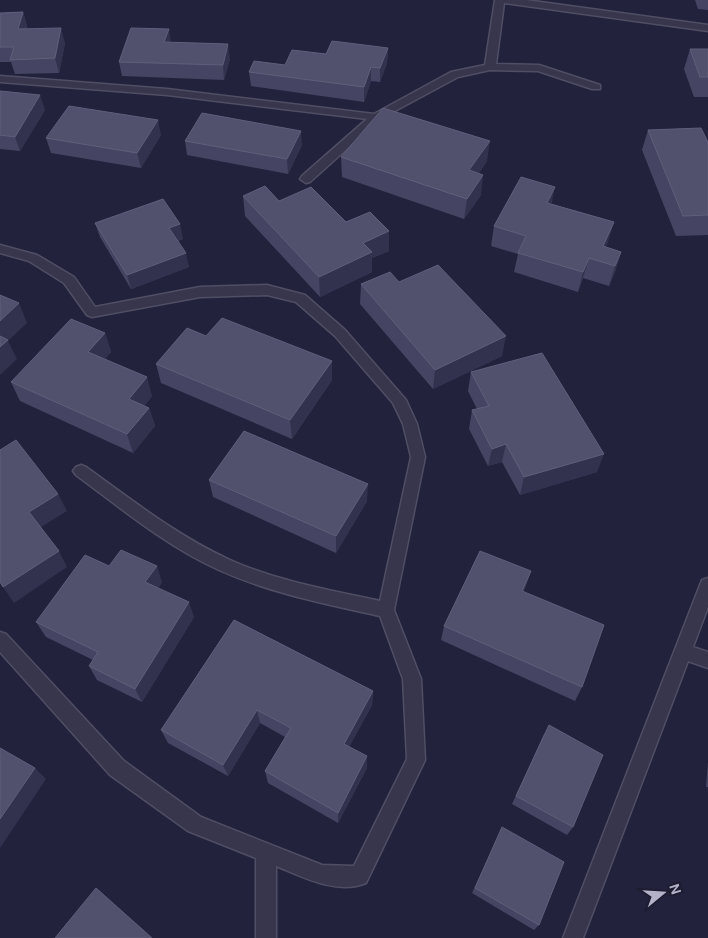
<svg xmlns="http://www.w3.org/2000/svg" width="708" height="938" font-family="'DM Sans',sans-serif">
  <style>
    .lines { fill: none; stroke-linecap: round; stroke-linejoin: round }
    .street-casing { stroke: #4f4e64; stroke-width: 3 }
    .street { fill: #37364c; fill-rule: evenodd }
    .wall { fill: #454462 }
    .shaded-wall { fill: #33324e }
    .building { fill: #51506d; stroke: #605f7b }
  </style>
  <rect width="100%" height="100%" fill="#23223c"/>
  <g class="lines">
    <g class="street-casing">
      <path id="street" d="M495 0H526L708 25V31L504 3 496 64 539 65 600 85V89H592L538 71 490 70 458 77 380 119 310 182 306 183 300 179 302 176 367 119 167 95 0 82V76L167 89 374 114 451 72 485 65Z
        M0 245 37 255 74 277 95 307 200 287 267 285 305 295 345 330 406 400 417 424 425 457 394 610 421 679 425 760 366 883C337 895 303 877 276 866V938H256V858L188 831 110 775 0 652V632L6 634 124 761 201 817 322 865 354 866 407 759 403 679 380 616C326 604 270 593 219 570 166 546 122 509 76 475L73 471 76 467 81 465 86 467C132 500 177 536 230 560 277 581 329 590 380 601L411 457 403 424 393 403 335 336 296 302 267 295 200 297 92 317 87 315 64 283 29 261 0 253Z
        M708 578V607L693 647 708 652V668L688 661 583 938H563L700 585 702 580Z"/>
    </g>
    <use href="#street" class="street"/>
  </g>
  <path class="wall" d="M695 0H708V10L698 9Z
    M23 12 27 26 26 29 65 43 59 73 15 74 11 62H0V13Z
    M171 42 230 59 224 80 122 76 119 62Z
    M388 48 387 63 380 82 371 81 364 102 251 86 249 72 285 65 326 54Z
    M690 49H708V97H694L684 69Z
    M0 91 45 110 20 151 0 149Z
    M648 130 708 142V235L676 236 642 150Z
    M161 135 141 168 51 153 46 138Z
    M185 141 302 145 288 174 187 155Z
    M341 157 487 161 479 173 481 195 464 219 342 177Z
    M243 196 279 201 346 222 389 231V251L372 258V272L320 297 245 216Z
    M552 204 614 222 605 247 621 252 615 272 609 286 583 278 578 292 514 272 518 254 491 246 494 226Z
    M95 223 183 239 178 241 189 267 131 289 100 237Z
    M399 282 502 356 433 389 360 304 361 284Z
    M105 333 111 352 105 359 152 396 144 406 149 408 155 426 133 453 20 401 11 382Z
    M206 336 332 361V380L292 439 161 383 156 364Z
    M471 372 597 472 520 495 502 462 488 466 469 429 472 410 477 409 468 391Z
    M209 480 367 501 336 553 213 497Z
    M109 566 162 582 158 588 194 617 142 702 97 680 89 666 93 660 46 637 36 622Z
    M531 571 524 591 582 687 575 701 441 640 444 626Z
    M234 620 373 691 372 705 349 747 367 768 338 823 268 783 265 771 285 737 260 723 228 776 168 743 161 730Z
    M544 734 573 827 567 835 512 804Z
    M708 762V787H706Z
    M502 827 539 925 534 930 472 893Z"/>
  <path class="shaded-wall" d="M23 12 27 26 23 44 18 29Z
    M61 28 65 43 59 73 55 58Z
    M169 29 171 44 164 42Z
    M228 44 230 59 224 80 223 65Z
    M388 48 387 63 380 82V68Z
    M371 67V81L364 102V87Z
    M40 95 45 110 20 151 15 137Z
    M158 120 161 135 141 168 137 153Z
    M301 131 302 145 288 174 287 159Z
    M490 141 487 161 467 190 469 170Z
    M483 175 481 195 464 219 467 199Z
    M555 187 551 207 547 203Z
    M614 222 608 242 599 261 603 246Z
    M180 224 183 239 172 243 169 228Z
    M389 231V251L372 258V272L320 297 319 277 363 243Z
    M621 252 615 272 609 286 615 266Z
    M186 253 189 267 131 289 127 275Z
    M589 258 583 278 578 292 583 272Z
    M19 303 27 323 8 341 17 359 0 375V321Z
    M105 333 111 352 95 371 88 352Z
    M506 336 502 356 433 389 435 370Z
    M332 361V380L292 439 290 420Z
    M147 377 152 396 135 418 129 399Z
    M149 408 155 426 133 453 127 434Z
    M506 444 502 462 488 466 492 449Z
    M604 454 597 472 520 495 524 477Z
    M368 484 367 501 336 553V536Z
    M58 494 67 511 38 529 29 512Z
    M59 551 67 567 14 603 3 587Z
    M157 566 162 582 152 598 145 582Z
    M531 571 525 587 517 606 522 591Z
    M189 602 194 617 142 702 135 689Z
    M373 691 372 705 344 756V744Z
    M257 710 260 723 228 776 223 765Z
    M367 756V768L338 823V813Z
    M35 768 46 779 0 848V819Z"/>
  <path class="building" d="M23 12 18 29 61 28 55 58 10 60 14 47H0V13Z
    M131 28 169 29 164 42 228 44 223 65 119 62Z
    M332 41 388 48 380 68 371 67 364 87 249 72 254 61 285 65 292 50 326 54Z
    M690 49H708V77H700Z
    M0 91 40 95 15 137 0 135Z
    M69 106 158 120 137 153 46 138Z
    M383 108 490 141 469 170 483 175 467 199 341 157Z
    M202 113 301 131 287 159 185 141Z
    M701 128 708 142V215L683 216 648 130Z
    M521 177 555 187 547 203 614 222 603 246 621 252 615 266 589 258 583 272 518 253 526 236 494 226Z
    M265 186 279 201 311 187 346 222 370 212 389 231 363 243 372 252 319 277 243 196Z
    M163 199 180 224 169 228 186 253 127 275 95 223Z
    M438 265 506 336 435 370 361 284 390 272 399 282Z
    M0 295 19 303 0 321Z
    M222 318 332 361 290 420 156 364 187 328 206 336Z
    M71 319 105 333 88 352 147 377 129 399 149 408 127 434 11 382Z
    M0 336 8 340 0 347Z
    M542 353 604 454 524 477 506 444 492 449 472 410 489 406 471 372Z
    M244 431 368 484 336 536 209 480Z
    M16 440 58 494 29 512 59 551 3 587 0 582V450Z
    M121 550 157 566 145 582 189 602 135 689 89 666 98 652 36 622 85 555 109 566Z
    M480 551 531 571 522 591 604 625 582 687 444 626Z
    M234 620 373 691 344 744 367 756 338 813 265 771 291 728 257 710 223 765 161 730Z
    M549 725 603 755 573 827 516 796Z
    M0 748 35 768 0 819Z
    M502 827 564 862 539 925 475 888Z
    M96 888 152 938H55Z"/>
  <g transform="translate(663 893) rotate(72)" stroke="#1d1c31" stroke-width="4" paint-order="stroke">
  <path d="M0-4L9 19L0 12L-9 19Z" fill="#b3b2c8"/>
  <text y="-8" font-size="14" font-weight="bold" text-anchor="middle" fill="#b3b2c8">N</text>
  </g>
</svg>
